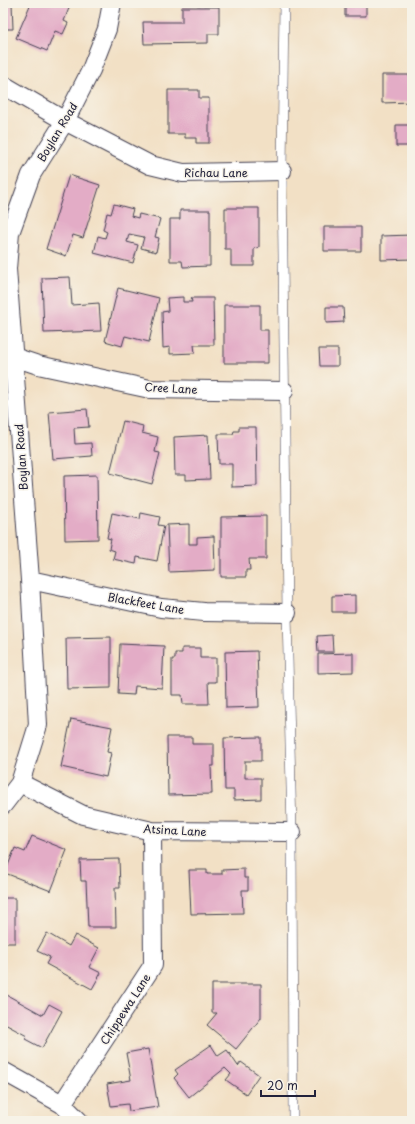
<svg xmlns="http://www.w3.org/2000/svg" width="415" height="1124" font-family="'Playpen Sans',sans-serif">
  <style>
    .building { fill: #e3acc6 }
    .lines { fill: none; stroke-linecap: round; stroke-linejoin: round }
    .lane-casing { stroke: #413e50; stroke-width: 10 }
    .street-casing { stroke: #413e50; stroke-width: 20 }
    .path { stroke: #413e50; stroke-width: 2.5; stroke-dasharray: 3 3; stroke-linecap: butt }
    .lane { stroke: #fff; stroke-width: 9 }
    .street { stroke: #fff; stroke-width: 18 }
    .labels { text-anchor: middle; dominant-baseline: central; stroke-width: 3; stroke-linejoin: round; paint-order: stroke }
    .street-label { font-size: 11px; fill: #22223b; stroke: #f7f3e8 }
  </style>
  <rect width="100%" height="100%" fill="#f7f3e8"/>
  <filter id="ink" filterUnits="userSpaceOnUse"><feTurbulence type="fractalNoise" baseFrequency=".025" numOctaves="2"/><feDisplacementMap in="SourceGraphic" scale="8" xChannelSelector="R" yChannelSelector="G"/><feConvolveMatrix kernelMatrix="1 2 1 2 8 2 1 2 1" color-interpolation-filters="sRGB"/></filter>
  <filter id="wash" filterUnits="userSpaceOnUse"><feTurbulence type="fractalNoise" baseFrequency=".012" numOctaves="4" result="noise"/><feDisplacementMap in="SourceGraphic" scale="16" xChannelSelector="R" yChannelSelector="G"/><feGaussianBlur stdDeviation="0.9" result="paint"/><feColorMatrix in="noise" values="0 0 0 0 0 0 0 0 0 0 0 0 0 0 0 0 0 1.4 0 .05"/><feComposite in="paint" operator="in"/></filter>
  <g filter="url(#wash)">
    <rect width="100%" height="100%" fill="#f2e0c5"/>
    <g id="blocks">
      <path class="building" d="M3 3H12L13 29H3Z
        M31 3H71L64 21 68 23 63 34 55 31 47 51 16 38Z
        M345 3H366V16H345Z
        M182 7H219V34H208V43L144 44 143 22H182Z
        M382 75H412V102L382 103Z
        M168 90H199V98H209V143H196V138H185V134H168Z
        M396 125H412V146H396Z
        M69 175 100 185 83 238 73 235 66 256 46 249Z
        M114 204 133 209 131 216 138 218 139 214 160 219 155 237 159 238 156 252 141 248 144 237 129 234 127 242 138 245 133 263 94 253 98 236 105 238 107 232 103 230 107 213 111 214Z
        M225 208H259V247L254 249V266H231V249H225Z
        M180 210H210V266L183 267 182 261H170V219H180Z
        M324 227H361V251H324Z
        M412 235V259L381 260V236Z
        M70 277 72 305 99 303 101 331 44 333 42 278Z
        M118 288 159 298 149 342 125 336 122 346 105 341Z
        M183 297V302H192L191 298H213L214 345H194L195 353 170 354V347L163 348 162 312 168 311 167 298Z
        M224 305H260V330H268V363H224Z
        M326 307H343L344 322 326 323Z
        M319 349H338V366H320Z
        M87 409 89 427 74 428 75 444 91 443 92 456 53 459 49 412Z
        M123 421 143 426 142 433 158 437 155 452 160 453 152 484 110 473Z
        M239 427H256L257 486 232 487V464H219L218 434H233L234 431H239Z
        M208 435 210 479 186 480V475H175L174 437Z
        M97 475 98 539 65 540 64 476Z
        M112 513 140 519 141 513 160 517 158 525 164 526 157 561 137 557 136 564 113 559 115 551 109 549 111 539 107 538Z
        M266 516V559H249L250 570H246V577H221V517Z
        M189 524V544H197V537L214 536 215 570 169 572 167 525Z
        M355 595V612H332V596Z
        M332 635 333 652H318L317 636Z
        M111 637V688L67 689 66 638Z
        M120 644 164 646 162 688 135 686 134 695 118 694Z
        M182 648H200V658H216V682H208L209 704H183L182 695H172V659H175V653H182Z
        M257 651 259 707 226 708 225 652Z
        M353 653V672L318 673V654Z
        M71 719 112 727 107 752 111 753 106 777 61 767Z
        M167 737H192V744H214V766H211L212 794 168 795Z
        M261 737V761H245V778H261V799L234 800V790H225L224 738Z
        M32 836 67 850 51 891 5 873 15 848 25 852Z
        M119 859 120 888H115L116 927H88L86 881H81L80 860Z
        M244 869V878H248V890H242L243 913 191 914 189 870H207V874H222V870Z
        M3 898H15V943H3Z
        M47 933 69 946 75 935 99 948 89 967 101 973 92 989 46 964 50 957 37 951Z
        M212 984H261V1018L236 1049 207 1025 217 1013H212Z
        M7 995 43 1015 49 1004 62 1011 42 1048 25 1039 27 1036 3 1023V1003Z
        M211 1045 218 1056 227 1050 238 1066 241 1062 259 1075 246 1094 226 1080 231 1074 225 1068 189 1097 174 1078 178 1074 175 1070Z
        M148 1049 158 1107 129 1111 128 1104 111 1106 107 1084 131 1080 126 1053Z
        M409 1108H412V1121H409Z"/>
    </g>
  </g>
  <g filter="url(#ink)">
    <use href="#blocks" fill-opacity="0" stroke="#413e50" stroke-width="1"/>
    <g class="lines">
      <g class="lane-casing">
        <path id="lane" d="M284 3 282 171 287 613 292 832 293 1121"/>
      </g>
      <g class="street-casing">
        <path id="street" d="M5 86 65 121 150 165 183 173 282 171
          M14 357 38 365 150 389 284 391
          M30 580 161 608 204 612 287 613
          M20 783 83 815 152 831 292 832
          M3 805 20 783 38 725 30 580 7 269 10 233 31 175 65 121 91 70 107 29 112 3
          M3 1071 62 1104 79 1121
          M62 1104 153 965 152 831"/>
      </g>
      <path class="path" d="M3 585H7"/>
      <use href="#lane" class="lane"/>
      <use href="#street" class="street"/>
    </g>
  </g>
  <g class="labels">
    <g class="street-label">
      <text transform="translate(57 132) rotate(-59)">Boylan Road</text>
      <text x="216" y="172">Richau Lane</text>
      <text transform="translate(171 388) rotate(3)">Cree Lane</text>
      <text transform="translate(21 457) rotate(-94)">Boylan Road</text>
      <text transform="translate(146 603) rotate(10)">Blackfeet Lane</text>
      <text transform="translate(175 830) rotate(3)">Atsina Lane</text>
      <text transform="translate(125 1009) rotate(-57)">Chippewa Lane</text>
    </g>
  </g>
  <rect width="415" height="1124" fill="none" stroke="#f7f3e8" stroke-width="16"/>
  <path d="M261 1090v6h54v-6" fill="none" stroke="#22223b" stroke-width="2"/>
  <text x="267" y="1090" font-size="12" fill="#22223b" stroke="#f7f3e8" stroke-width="3" paint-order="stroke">20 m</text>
</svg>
